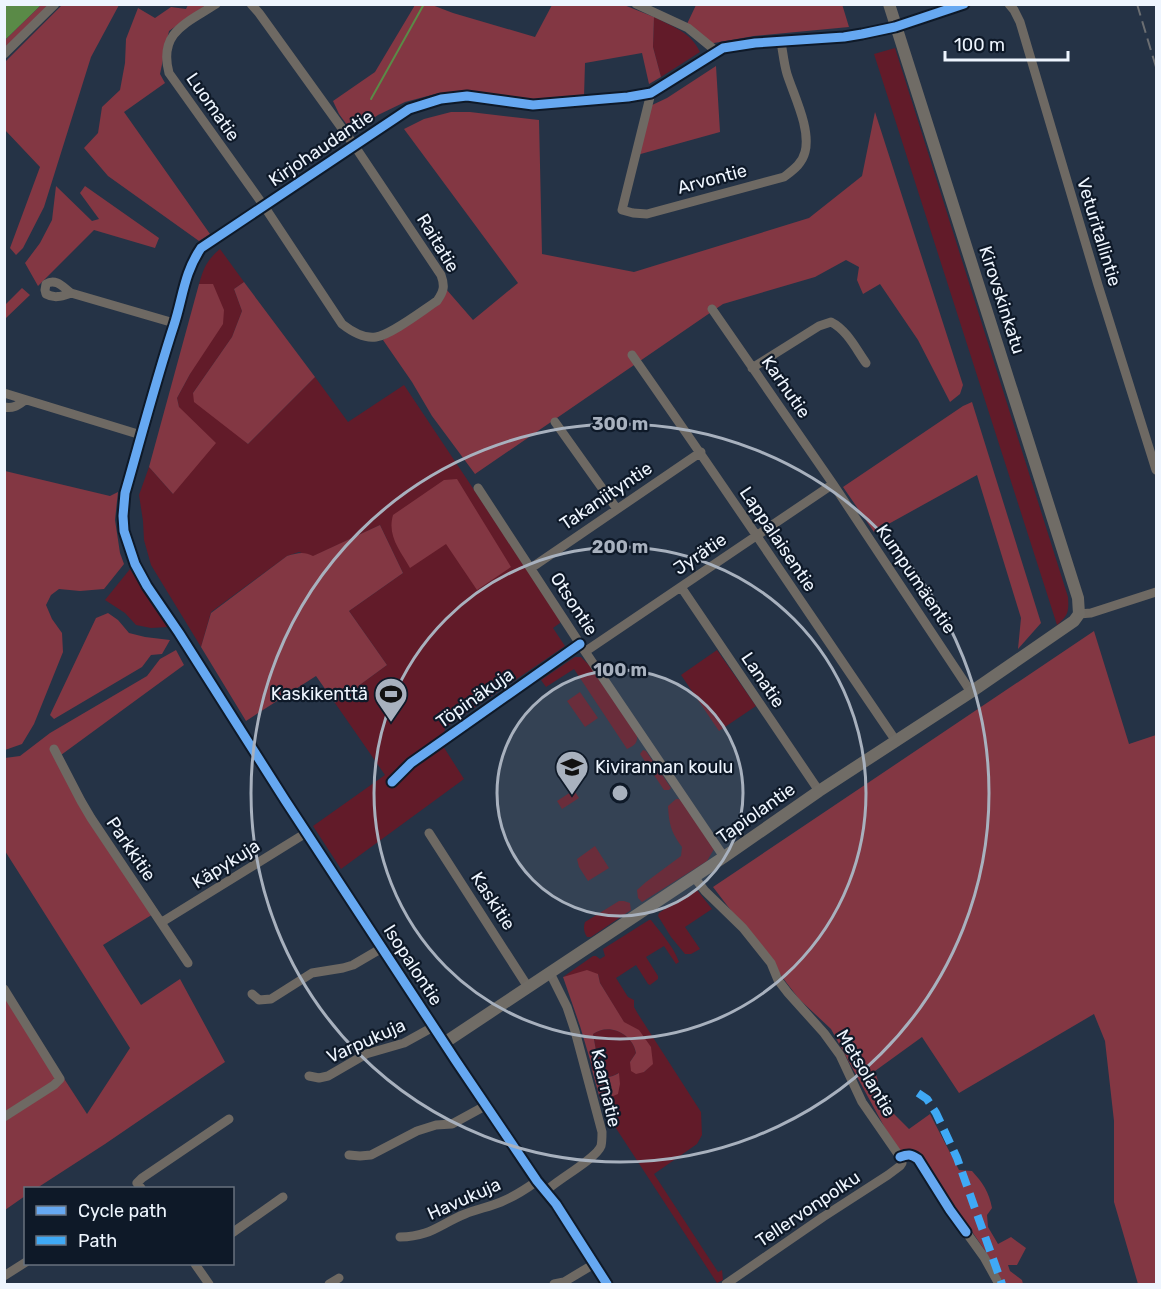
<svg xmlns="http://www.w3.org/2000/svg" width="1161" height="1289" font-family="Rubik,sans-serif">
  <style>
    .green { fill: #621b29 }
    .forest { fill: #833743 }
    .water { fill: #5a8a47 }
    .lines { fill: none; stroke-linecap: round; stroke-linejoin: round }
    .stream { stroke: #5a8a47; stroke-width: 2 }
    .street { stroke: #6e6963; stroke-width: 9 }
    .secondary { stroke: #706c66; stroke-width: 12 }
    .rail { stroke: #6b6e72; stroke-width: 2; stroke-dasharray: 12 6; stroke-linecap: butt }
    .quiet { stroke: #3fa9f5; stroke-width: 8; stroke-dasharray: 15 8; stroke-linecap: butt }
    .cycleway-casing { stroke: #0e1928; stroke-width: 13 }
    .cycleway { stroke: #66a8f1; stroke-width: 9 }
    .ring { fill: none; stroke: #a8b1be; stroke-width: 3 }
    .labels { text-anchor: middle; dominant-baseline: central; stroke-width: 4.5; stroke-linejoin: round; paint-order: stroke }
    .street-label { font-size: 18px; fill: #eef5fe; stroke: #0e1928 }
    .poi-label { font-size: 18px; fill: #eef5fe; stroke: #0e1928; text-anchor: end }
    .centre { fill: #a8b1be; stroke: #0e1928; stroke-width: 3 }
    .ring-label { font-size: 18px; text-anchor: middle; font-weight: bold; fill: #a8b1be; stroke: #0e1928; stroke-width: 4.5; stroke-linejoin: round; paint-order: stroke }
  </style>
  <rect width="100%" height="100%" fill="#253346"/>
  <path class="green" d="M654 17C673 27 691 32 700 52L661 77 653 47Z
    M895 48 1068 597C1069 613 1068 615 1057 625L874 54Z
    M220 249 244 282 234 289 242 311 232 337 193 393 248 444 315 377 348 422 404 385 561 620 560 623 553 628 565 646 445 728 443 746 464 779 341 869 313 826 385 775 335 703 387 665 349 611 403 573 380 525 312 557 299 552 287 556 211 612 201 647 151 565 144 540 143 521 139 495 149 467 173 494 179 407 177 398 190 374 213 284H199C204 267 207 260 220 249Z
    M130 569 168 627 151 628 136 625 125 613 105 600Z
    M717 650 756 706 719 731 681 675Z
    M575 657H581L590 666 637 735C638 744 633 746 627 749L574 669 546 687 541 680Z
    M580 692 598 718 585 727 567 701Z
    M643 750 646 751 671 788 669 790H664L640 754Z
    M574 790 579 798 562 809 557 801Z
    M676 799H679L683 803 714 849 707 861 642 902 638 898 637 890 646 882 681 856 682 847C671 832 669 824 668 806Z
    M595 846 609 868 588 881 579 867 577 859Z
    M697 890 712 909 685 927 700 949 691 954H685L671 937 658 916 659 913 684 896Z
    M619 901H624L630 903 631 910 591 937H587C584 932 583 928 585 922Z
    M649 920H651C660 932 674 947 679 962L676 964 664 946 646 957 658 976V979L650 985 648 984 636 965 616 978 628 997 634 1000V1007L638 1014 701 1112 702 1135 697 1144 654 1174 718 1272 722 1270 723 1280 717 1283 608 1116 600 1099H606L618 1073C608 1080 602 1076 592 1070L591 1063 596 1060 597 1056 593 1034C609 1022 633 1034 636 1053L630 1062 644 1072 650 1066 600 983 598 974 572 975 563 977 593 956H596L600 959 605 956 603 949Z"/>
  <path class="forest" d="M842 4 849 27 754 36 714 43 710 46 687 24 696 5Z
    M41 5H50L5 48V40Z
    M62 5H119L91 57 44 207 23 248 16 255 10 248 40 167 5 130V62Z
    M188 5H206L169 31 160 74 165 83 124 112 210 234 199 241 108 176 84 148 98 133 102 107 120 90 125 63 126 39 138 8 155 18 171 7 186 9Z
    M415 5H432L453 13 535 37 552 5H624L654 17 653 47 661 77 649 84 642 53 585 63 584 97 534 100 466 92 439 93 405 102 378 115 353 133 339 114 333 101 375 72Z
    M716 66 720 132 637 155 650 106 667 98Z
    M451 112H470L539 120 542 254 634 272 809 218 862 176 875 112 963 385 960 394 950 402 918 340 880 284 863 294 857 280 859 267 846 260 815 277 723 304 475 474 432 416 412 382 383 340 438 303 446 289 473 320 518 283 404 129 424 119Z
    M56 186 92 221 99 219 80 193 85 186 159 238 155 248 94 230 38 286 25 263 40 243 52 220Z
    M244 282 315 377 248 444 194 402 193 393 232 337 242 311 234 289Z
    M199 284H213L224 310 223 324 190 374 177 398 179 407 216 443 173 494 149 467Z
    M22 288 30 295 6 318 5 321V305Z
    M972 402 1041 623 1018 649 1021 618 977 475 874 532 843 487 963 406Z
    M5 471 110 496 118 492 115 520 120 553 124 564 104 589 80 591 59 589 51 595 46 605 52 619 62 633 63 652 34 724 22 744 5 750Z
    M457 479 511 567 477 590 446 544 410 568C400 550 387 536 393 515L444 480Z
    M380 525 403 573 349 611 387 665 335 703 316 676 246 721 201 647 211 613 287 556C297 553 304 551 313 556Z
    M108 613 118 620 129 633 145 637 170 640 162 654 151 655 142 667 54 719 50 715 96 618Z
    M1094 631 1129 744 1156 735V1284H1138L1114 1202V1121L1105 1041 1094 1014 959 1093 922 1037 875 1071 878 1081 877 1091 883 1103 909 1129 930 1114 959 1170 972 1171C983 1183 989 1192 992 1208L987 1215 988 1227 998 1244 1011 1237 1026 1248 1017 1265H1008L1010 1271 1022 1280 1023 1284H1004L984 1249 919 1155 907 1149 898 1152 831 1029 799 999 713 887Z
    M176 650 184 665 61 755 93 815 158 911 103 945 141 1005 180 979 225 1062 105 1144 37 1188H26L25 1196 5 1210 4 986 87 1114 130 1048 5 851V758L20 756 50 733 147 676 160 659Z
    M587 970 598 974 600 983 624 1022 639 1030 651 1047 653 1064 644 1072 636 1074 631 1071 630 1062 636 1053C633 1034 609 1022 593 1034L597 1056 596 1060 591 1063 580 1026 563 977Z
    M592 1070C603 1077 607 1080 619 1073L620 1084 618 1094 606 1099H600Z"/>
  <path class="water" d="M5 4H41V5L5 40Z"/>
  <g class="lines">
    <path class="stream" d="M371 99 424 4"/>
    <path class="street" d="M216 4C187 23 158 32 169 73L264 206 342 324C351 331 364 339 376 337 391 335 423 310 437 301 444 291 445 286 441 275L354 145 259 13 251 4
      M636 4 688 28 716 51
      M1009 4 1014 10 1020 22 1098 285 1156 470
      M4 54 55 4
      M651 93 622 210 633 213 647 214 784 177C793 170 802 164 805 152 811 129 794 96 787 74 784 64 783 53 781 42
      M71 293C62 296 55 299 46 294L45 290 46 284C56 278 63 287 71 293L174 323
      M712 309 833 484 971 692
      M632 355C722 483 808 612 896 741
      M752 368 819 326 831 322C847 330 856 349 866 363
      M4 393 141 435
      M4 407C14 409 18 405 25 400
      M555 422 617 509
      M478 488 580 644 724 857
      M531 568 701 452
      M681 587 819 791
      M1079 614 1091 613 1156 592
      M586 651 833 484
      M54 749 81 801 91 818 188 963
      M429 833 528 987
      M694 877 705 891 743 928 771 963 778 980 788 993 824 1033 840 1055 862 1102 900 1157 902 1163 900 1166 888 1175 823 1217 726 1284
      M162 922 306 833
      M4 989 60 1079 54 1085 4 1117
      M252 994 259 1000 271 999 312 973 343 968 353 965 382 948
      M444 1043C369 928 294 814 221 698 206 674 190 649 174 625 160 605 144 586 135 564 123 537 122 521 125 493 141 437 156 380 174 325 183 297 184 273 201 248L409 109 441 99 467 96 533 105 628 97 651 93 723 48 755 43 844 37 862 34 895 27 964 4
      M309 1076 319 1078 328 1076 366 1054 404 1043 433 1027
      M349 1155 360 1156 371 1155 417 1131 436 1125 452 1124 485 1106
      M141 1188 137 1183 142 1178 229 1119
      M546 1191C558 1179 596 1159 601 1146 602 1142 602 1136 602 1132L575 1031 567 1007 550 973
      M966 1232 984 1257 999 1284
      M232 1233 283 1197
      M400 1237C430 1237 440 1224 465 1214 477 1209 489 1207 501 1202 513 1197 526 1189 537 1181
      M195 1264 209 1284
      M4 1276 26 1262
      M329 1284 339 1278
      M554 1284 564 1282 594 1264"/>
    <path class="secondary" d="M607 1284 556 1204 537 1181 444 1043 724 857 819 791 971 692 1074 621 1079 614 1078 598 889 4"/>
    <path class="rail" d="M1137 4 1156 67"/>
    <path class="quiet" d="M918 1093 927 1099 936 1113 957 1158 1002 1284"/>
    <g class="cycleway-casing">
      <path id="cycleway" d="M392 782 411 763 580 644
        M900 1157C908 1154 911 1154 918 1159L950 1210 966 1232
        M607 1284 556 1204 537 1181 456 1061 285 800 179 633 147 586 135 564 124 531 123 516 125 493C141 437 156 380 174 325 183 297 184 273 201 248L409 109 441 99 467 96 533 105 628 97 651 93 723 48 755 43 844 37 862 34 895 27 964 4"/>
    </g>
    <use href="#cycleway" class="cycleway"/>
  </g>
  <circle cx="620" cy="793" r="123" fill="#a8b1be" fill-opacity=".12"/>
  <g class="ring">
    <circle cx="620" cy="793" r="123"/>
    <circle cx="620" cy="793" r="246"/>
    <circle cx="620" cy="793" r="369"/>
  </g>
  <defs>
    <g id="stadium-pin" transform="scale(1.725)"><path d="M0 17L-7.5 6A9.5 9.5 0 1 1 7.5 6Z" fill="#a8b1be" stroke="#0e1928"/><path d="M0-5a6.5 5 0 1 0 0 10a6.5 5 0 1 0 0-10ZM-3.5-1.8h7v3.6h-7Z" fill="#111"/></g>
    <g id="school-pin" transform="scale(1.725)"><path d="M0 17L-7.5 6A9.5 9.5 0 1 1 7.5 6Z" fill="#a8b1be" stroke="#0e1928"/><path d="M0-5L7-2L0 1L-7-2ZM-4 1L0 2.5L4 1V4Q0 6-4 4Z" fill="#111"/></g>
  </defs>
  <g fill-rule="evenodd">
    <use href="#stadium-pin" x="391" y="694"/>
    <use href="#school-pin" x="572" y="767"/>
  </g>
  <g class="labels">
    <g class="street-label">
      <text transform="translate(213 107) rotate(55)">Luomatie</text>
      <text transform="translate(321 148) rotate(-34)">Kirjohaudantie</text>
      <text transform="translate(712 179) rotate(-15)">Arvontie</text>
      <text transform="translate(1099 232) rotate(73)">Veturitallintie</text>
      <text transform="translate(438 243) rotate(59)">Raitatie</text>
      <text transform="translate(1002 300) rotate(72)">Kirovskinkatu</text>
      <text transform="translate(786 387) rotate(55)">Karhutie</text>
      <text transform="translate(606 496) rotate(-34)">Takaniityntie</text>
      <text transform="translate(778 539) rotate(56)">Lappalaisentie</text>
      <text transform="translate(700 554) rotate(-34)">Jyrätie</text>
      <text transform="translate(916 579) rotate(56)">Kumpumäentie</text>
      <text transform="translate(574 604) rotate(57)">Otsontie</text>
      <text transform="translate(763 680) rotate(56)">Lanatie</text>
      <text transform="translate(475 698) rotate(-35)">Töpinäkuja</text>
      <text transform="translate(756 813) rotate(-35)">Tapiolantie</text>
      <text transform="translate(131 849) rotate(56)">Parkkitie</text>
      <text transform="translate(226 864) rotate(-32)">Käpykuja</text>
      <text transform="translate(493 901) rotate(57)">Kaskitie</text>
      <text transform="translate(413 965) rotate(57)">Isopalontie</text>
      <text transform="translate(366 1041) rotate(-24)">Varpukuja</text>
      <text transform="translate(866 1073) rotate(59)">Metsolantie</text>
      <text transform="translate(606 1088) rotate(77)">Kaarnatie</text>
      <text transform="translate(464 1199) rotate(-24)">Havukuja</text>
      <text transform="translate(808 1209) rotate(-34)">Tellervonpolku</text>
    </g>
    <g class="poi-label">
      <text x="368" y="694">Kaskikenttä</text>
      <text x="595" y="767" text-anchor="start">Kivirannan koulu</text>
    </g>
  </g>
  <circle cx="620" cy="793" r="9" class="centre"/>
  <g class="ring-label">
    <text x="620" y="430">300 m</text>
    <text x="620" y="553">200 m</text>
    <text x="620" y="676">100 m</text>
  </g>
  <rect width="1161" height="1289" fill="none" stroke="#eef5fe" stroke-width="12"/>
  <rect x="24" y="1187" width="210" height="78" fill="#0e1928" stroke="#68717e" stroke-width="1.5"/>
  <rect x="36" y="1206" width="30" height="9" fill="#66a8f1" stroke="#68717e" stroke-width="1.5"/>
  <text x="78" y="1217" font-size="18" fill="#eef5fe">Cycle path</text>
  <rect x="36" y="1236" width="30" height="9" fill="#3fa9f5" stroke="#68717e" stroke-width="1.5"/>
  <text x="78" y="1247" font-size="18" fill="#eef5fe">Path</text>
  <path d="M945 51v9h123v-9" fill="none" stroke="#eef5fe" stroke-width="3"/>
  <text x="954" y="51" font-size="18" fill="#eef5fe" stroke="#0e1928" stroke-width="4.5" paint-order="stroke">100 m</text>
</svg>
